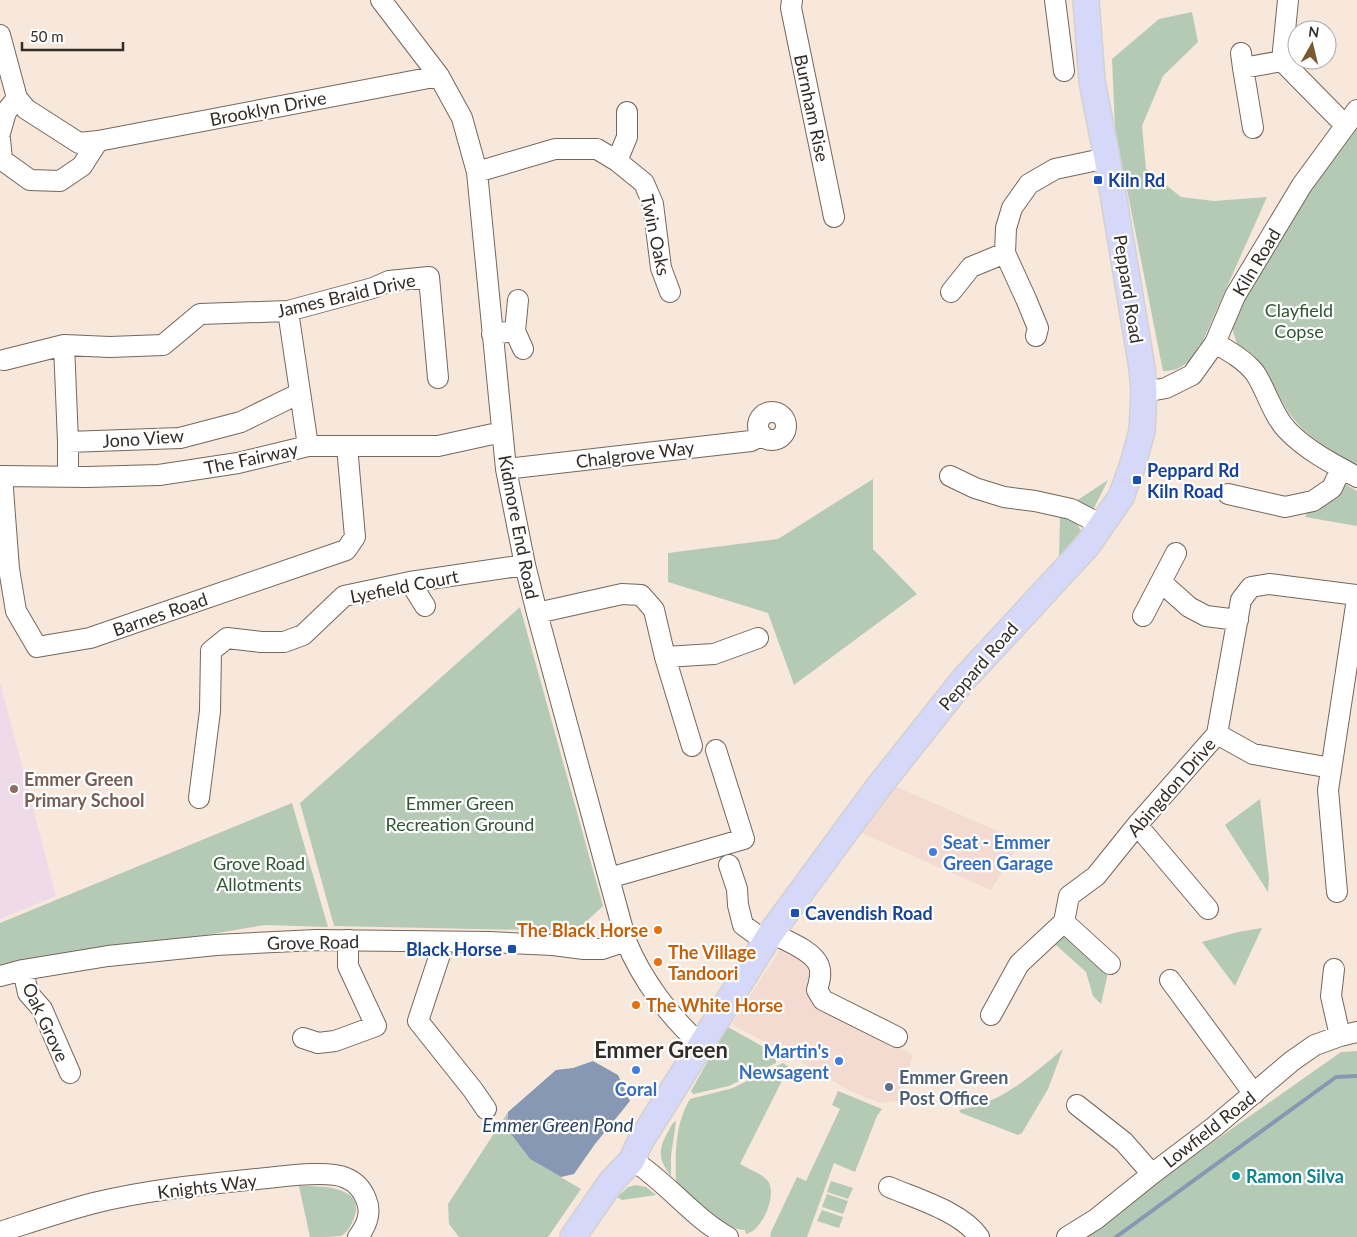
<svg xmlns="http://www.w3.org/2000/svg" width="1357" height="1237" font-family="Lato,sans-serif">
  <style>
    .commercial { fill: #f4dbd2 }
    .education { fill: #efdae9 }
    .green { fill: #b5cab5 }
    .water { fill: #8698b3 }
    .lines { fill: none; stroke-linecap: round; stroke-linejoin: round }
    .stream { stroke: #8698b3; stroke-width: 4 }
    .minor-casing { stroke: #74675c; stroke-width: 22 }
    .major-casing { stroke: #d2d1d0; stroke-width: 28 }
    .minor { stroke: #fff; stroke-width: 20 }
    .major { stroke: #d6d8fa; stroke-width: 25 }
    .transit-dot { fill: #1a4fb4; stroke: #fff; stroke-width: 2 }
    .education-dot { fill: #8d6e63; stroke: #fff; stroke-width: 2 }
    .shop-dot { fill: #3f7fe0; stroke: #fff; stroke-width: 2 }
    .food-dot { fill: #e8710a; stroke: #fff; stroke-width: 2 }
    .service-dot { fill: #5c6f8a; stroke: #fff; stroke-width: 2 }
    .culture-dot { fill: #0f9aa8; stroke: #fff; stroke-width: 2 }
    .labels { text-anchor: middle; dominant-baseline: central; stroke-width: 4.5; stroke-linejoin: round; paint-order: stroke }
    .street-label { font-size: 18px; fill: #332d28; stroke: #fff }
    .transit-label { font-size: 18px; font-weight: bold; fill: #164399; stroke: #fff; text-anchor: start }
    .park-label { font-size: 18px; fill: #2e5631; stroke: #fff }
    .education-label { font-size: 18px; font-weight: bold; fill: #785e54; stroke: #fff; text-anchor: start }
    .shop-label { font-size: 18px; font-weight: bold; fill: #366cbe; stroke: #fff; text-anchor: start }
    .food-label { font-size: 18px; font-weight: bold; fill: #c56008; stroke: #fff; text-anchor: start }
    .service-label { font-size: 18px; font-weight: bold; fill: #4e5e75; stroke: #fff; text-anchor: start }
    .culture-label { font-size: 18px; font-weight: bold; fill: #0d838f; stroke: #fff; text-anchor: start }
    .water-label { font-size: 19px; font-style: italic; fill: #264067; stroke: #fff }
    .district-label { font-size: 22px; font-weight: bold; fill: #332d28; stroke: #fff }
  </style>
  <rect width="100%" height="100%" fill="#f7e8db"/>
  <path class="commercial" d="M892 785 1021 841 991 890 854 830Z
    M782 947 814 966 820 1002 913 1055 898 1101 880 1103 850 1091 792 1056 735 1026 732 1023Z"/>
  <path class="education" d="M0 682 56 896 0 919Z"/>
  <path class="green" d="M1192 12 1198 42 1163 76 1142 126 1146 169 1181 197 1214 201 1267 197 1201 345H1199C1192 361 1182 371 1163 371L1115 129 1112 59 1159 19Z
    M1357 127V465C1336 453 1313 441 1297 423 1274 398 1271 360 1237 344L1232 328 1243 302 1310 191Z
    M873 479V549L917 594 794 685 768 613 668 582V553L778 539Z
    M1336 479 1357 491V526L1305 517 1313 501Z
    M1108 480 1094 508 1073 503Z
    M1060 516 1074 518 1081 531 1059 557Z
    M520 607 603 906 576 931 334 926 300 803Z
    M1260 799 1269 878 1268 892 1225 825Z
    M292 803 328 927 265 925 0 970V923Z
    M1064 922 1110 964 1101 1004 1093 996 1086 972 1047 937Z
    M1262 928 1235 986 1202 942 1238 932Z
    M726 1026 776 1054V1063L729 1086 693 1094 691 1091 719 1041 720 1035Z
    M1063 1049 1048 1089 1022 1133 1018 1135 961 1113 959 1110C1002 1103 1031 1076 1063 1049Z
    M1357 1051V1237H1078L1341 1052Z
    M783 1063 789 1067 740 1164C748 1169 761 1173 767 1180 777 1191 766 1219 756 1228 754 1231 750 1232 746 1234L745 1230C723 1230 693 1197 676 1182 675 1155 675 1123 690 1099L733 1088Z
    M838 1091 882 1109 877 1116 855 1172 834 1163 807 1237H770L771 1232 797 1177 806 1181 840 1109 832 1105Z
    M508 1112 507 1129 530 1159 581 1189 548 1237H459L449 1224 448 1204Z
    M676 1121 671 1156V1176C654 1155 661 1144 673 1123Z
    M831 1181 853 1188 848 1199 827 1192Z
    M636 1185 646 1187 656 1195 622 1200 617 1197 628 1187Z
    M299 1186C317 1186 367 1185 354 1218 352 1224 347 1233 341 1236 333 1237 318 1237 310 1237Z
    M827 1194 848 1201 843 1214 822 1207Z
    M822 1210 843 1217 839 1228 817 1221Z"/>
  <path class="water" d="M593 1061 618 1075 630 1101 595 1144 574 1174 561 1177 530 1159 507 1129 508 1112 556 1070 573 1068Z"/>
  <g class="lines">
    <path class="stream" d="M1116 1237 1336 1077 1357 1076"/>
    <g class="minor-casing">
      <path id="minor" d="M381 0 439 76 462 118 477 172 506 469 525 565 537 613 626 941C642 980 670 1017 701 1045
        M792 0 791 8 834 217
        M1055 0 1064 71
        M0 35 17 98 26 109 79 143 98 141 439 76
        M1241 53 1243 68 1282 61 1345 125
        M1282 61 1288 0
        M1243 68 1253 128
        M0 133 6 112 17 98
        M0 139 2 160 30 180 60 181 82 166 98 141
        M617 161 627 137V112
        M477 172 555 149H597L617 161 644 183 653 204 661 268 670 292
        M951 292 971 267 1005 253
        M288 311 308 446
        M515 331 518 300
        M492 334 515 331 523 349
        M1036 336 1038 328 1026 299 1005 253 1006 228 1012 208 1029 184 1055 169 1107 158
        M1215 343C1229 351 1245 360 1255 373 1267 391 1272 414 1287 430 1306 450 1333 464 1357 477
        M4 360 64 345
        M1144 392 1166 388 1192 375 1215 343 1235 296 1302 185 1357 110
        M758 426a14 14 0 1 1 28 0a14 14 0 1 1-28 0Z
        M68 442 180 438 241 422 300 393
        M506 469 751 441 762 435
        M0 476 87 477 159 475 238 463 308 446H438L502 432
        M2 476 9 569 16 611 37 647 90 638 346 550 355 537 347 446
        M68 476V442L64 345 110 347 163 345 200 314 288 311 373 288 389 281 429 277 438 378
        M950 476 975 488 1004 497 1035 501 1071 509 1102 525
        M1228 494 1285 507 1313 501 1332 488 1341 469
        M410 582 425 606
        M1161 582 1189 607 1206 616 1238 620
        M537 613 622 594 641 595 654 610 665 657 714 654 758 638
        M1143 616 1176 553
        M665 657 692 746
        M1217 734 1253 754 1331 768
        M199 798 210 711 211 651 227 638 261 642H284L303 635 344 596 410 582 525 565
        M1137 825 1208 909
        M729 865 737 889 738 905 743 925 766 942
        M609 878 744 839 716 750
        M1337 892 1328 790 1357 599
        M771 933C785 940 814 951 819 966 822 974 819 983 817 990L823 1000 897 1037
        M444 942 418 1021 473 1090 486 1109
        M1110 964 1064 922 1069 896 1096 876 1137 825 1217 734 1241 600 1251 587 1269 584 1357 595
        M1334 969 1331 996 1340 1036
        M23 970 28 993 42 1009 70 1073
        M0 976 23 970 108 956 216 945 316 940 489 942 553 945 584 949H602L626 941
        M1170 980 1254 1094
        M991 1015 1019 964 1064 922
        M303 1038 318 1043 335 1041 376 1026 348 966V940
        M1077 1105 1124 1142 1152 1174
        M632 1160C667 1182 692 1217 728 1237
        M889 1187C917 1199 962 1212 979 1237
        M0 1232C31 1222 63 1211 94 1203 151 1189 209 1184 267 1178 286 1176 329 1170 346 1178 356 1182 362 1189 366 1199 372 1213 367 1225 358 1237
        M1067 1237 1096 1219 1152 1174 1214 1127 1292 1061 1315 1045 1340 1036 1357 1032"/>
    </g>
    <g class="major-casing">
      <path id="major" d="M573 1237 611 1182 632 1160 640 1142 771 933 876 790 964 679 1087 546 1121 497 1132 467 1142 431 1144 392 1142 368 1107 158 1092 81 1086 0"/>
    </g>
    <use href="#minor" class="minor"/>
    <use href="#major" class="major"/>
  </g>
  <g class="transit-dot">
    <rect x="1093" y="175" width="10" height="10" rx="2.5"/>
    <rect x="1132" y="475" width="10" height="10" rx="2.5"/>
    <rect x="790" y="908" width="10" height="10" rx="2.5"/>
    <rect x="507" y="944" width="10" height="10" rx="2.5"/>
  </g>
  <circle class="education-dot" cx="14" cy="789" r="5"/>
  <g class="shop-dot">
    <circle cx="933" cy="852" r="5"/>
    <circle cx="839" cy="1061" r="5"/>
    <circle cx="636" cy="1070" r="5"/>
  </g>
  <g class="food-dot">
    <circle cx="658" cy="930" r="5"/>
    <circle cx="658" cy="962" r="5"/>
    <circle cx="636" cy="1005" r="5"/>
  </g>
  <circle class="service-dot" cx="889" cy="1087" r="5"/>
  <circle class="culture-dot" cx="1236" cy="1176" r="5"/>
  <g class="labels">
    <g class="street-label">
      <text transform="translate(268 108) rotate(-11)">Brooklyn Drive</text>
      <text transform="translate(812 108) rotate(78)">Burnham Rise</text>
      <text transform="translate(656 235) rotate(78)">Twin Oaks</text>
      <text transform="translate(1256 262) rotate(-59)">Kiln Road</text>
      <text transform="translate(1129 289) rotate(81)">Peppard Road</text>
      <text transform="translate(346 295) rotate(-13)">James Braid Drive</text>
      <text transform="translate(143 438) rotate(-4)">Jono View</text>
      <text transform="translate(635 454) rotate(-7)">Chalgrove Way</text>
      <text transform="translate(251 458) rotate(-12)">The Fairway</text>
      <text transform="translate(519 527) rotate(79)">Kidmore End Road</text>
      <text transform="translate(404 586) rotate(-11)">Lyefield Court</text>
      <text transform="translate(160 614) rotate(-19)">Barnes Road</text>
      <text transform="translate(978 666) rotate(-49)">Peppard Road</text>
      <text transform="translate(1171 787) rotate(-49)">Abingdon Drive</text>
      <text transform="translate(313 942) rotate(-1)">Grove Road</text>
      <text transform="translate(46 1022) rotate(65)">Oak Grove</text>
      <text transform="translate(1209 1129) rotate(-38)">Lowfield Road</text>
      <text transform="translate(207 1186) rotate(-7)">Knights Way</text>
    </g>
    <g class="transit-label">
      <text x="1108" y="180">Kiln Rd</text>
      <text x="1147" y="470">Peppard Rd<tspan x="1147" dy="21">Kiln Road</tspan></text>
      <text x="805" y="913">Cavendish Road</text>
      <text x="502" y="949" text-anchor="end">Black Horse</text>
    </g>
    <g class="park-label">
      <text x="1299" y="310">Clayfield<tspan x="1299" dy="21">Copse</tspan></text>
      <text x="460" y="803">Emmer Green<tspan x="460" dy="21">Recreation Ground</tspan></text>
      <text x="259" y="863">Grove Road<tspan x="259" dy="21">Allotments</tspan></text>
    </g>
    <g class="education-label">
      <text x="24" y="779">Emmer Green<tspan x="24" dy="21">Primary School</tspan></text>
    </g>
    <g class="shop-label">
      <text x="943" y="842">Seat - Emmer<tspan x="943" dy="21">Green Garage</tspan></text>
      <text x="829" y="1051" text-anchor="end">Martin's<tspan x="829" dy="21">Newsagent</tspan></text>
      <text x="636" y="1089" text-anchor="middle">Coral</text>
    </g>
    <g class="food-label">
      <text x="648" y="930" text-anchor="end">The Black Horse</text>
      <text x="668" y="952">The Village<tspan x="668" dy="21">Tandoori</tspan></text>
      <text x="646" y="1005">The White Horse</text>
    </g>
    <g class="service-label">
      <text x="899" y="1077">Emmer Green<tspan x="899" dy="21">Post Office</tspan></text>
    </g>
    <g class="culture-label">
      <text x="1246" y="1176">Ramon Silva</text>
    </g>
    <g class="water-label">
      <text x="558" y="1124">Emmer Green Pond</text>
    </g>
    <g class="district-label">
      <text x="661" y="1049">Emmer Green</text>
    </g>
  </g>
  <g transform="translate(1312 45) rotate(8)"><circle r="24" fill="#ffffff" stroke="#adaba9"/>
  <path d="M0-4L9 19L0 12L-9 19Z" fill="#7a5a30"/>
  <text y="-8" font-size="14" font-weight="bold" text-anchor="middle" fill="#332d28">N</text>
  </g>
  <path d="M22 42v8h101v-8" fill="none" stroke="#332d28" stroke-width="2.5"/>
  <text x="30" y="42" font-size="15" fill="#332d28" stroke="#ffffff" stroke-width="4" paint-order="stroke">50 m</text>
</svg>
